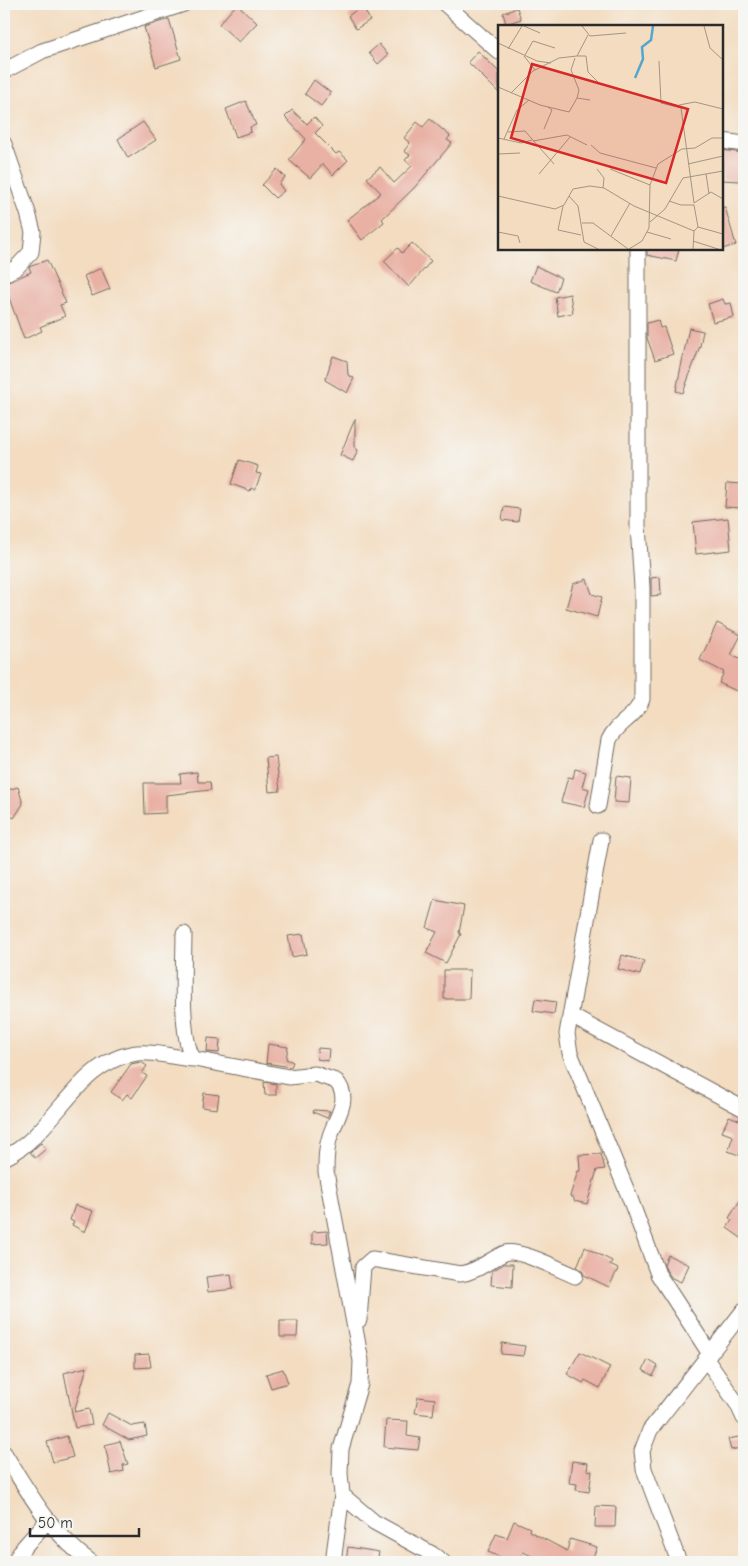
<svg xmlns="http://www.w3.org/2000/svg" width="748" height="1566" font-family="'Comic Neue',sans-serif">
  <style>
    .building { fill: #e9b1a4 }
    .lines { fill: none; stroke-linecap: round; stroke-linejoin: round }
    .minor-casing { stroke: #71695f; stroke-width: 17 }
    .minor { stroke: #fff; stroke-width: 15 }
    .inset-river { fill: none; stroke: #55a5cf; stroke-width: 2.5 }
    .inset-road { fill: none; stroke: #a39584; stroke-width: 1 }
    .view { fill: #d62828; fill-opacity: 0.15; stroke: #d62828; stroke-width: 2.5 }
    .inset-edge { fill: none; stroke: #2b2b2b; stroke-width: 2.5 }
  </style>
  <rect width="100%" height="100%" fill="#f6f6f2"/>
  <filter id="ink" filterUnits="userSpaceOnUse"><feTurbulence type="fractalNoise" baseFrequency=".02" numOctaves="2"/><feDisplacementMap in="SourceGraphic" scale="10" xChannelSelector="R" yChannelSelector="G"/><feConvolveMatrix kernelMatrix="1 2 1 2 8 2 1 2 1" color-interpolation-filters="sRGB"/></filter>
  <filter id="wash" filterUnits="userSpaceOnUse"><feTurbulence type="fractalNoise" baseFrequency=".0096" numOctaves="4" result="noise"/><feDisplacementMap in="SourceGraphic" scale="20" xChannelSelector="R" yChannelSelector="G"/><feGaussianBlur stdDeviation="1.12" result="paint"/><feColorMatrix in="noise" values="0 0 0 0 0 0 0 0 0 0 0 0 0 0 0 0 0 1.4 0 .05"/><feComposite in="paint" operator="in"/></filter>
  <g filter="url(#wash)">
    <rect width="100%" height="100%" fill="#f3dcc0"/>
    <g id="blocks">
      <path class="building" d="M237 4 257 23 239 42 219 24Z
        M362 6 370 20 356 29 348 16Z
        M517 8 521 19 506 24 503 13Z
        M169 19 181 59 156 67 144 27Z
        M379 44 388 55 378 64 369 53Z
        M478 51 499 72V93L468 62Z
        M314 80 331 93 321 106 305 94Z
        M246 101 256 125 250 127 251 132 236 137 226 109Z
        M292 110 307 124 314 117 322 126 315 133 336 154 339 152 348 160 333 175 323 164 310 178 289 160 306 139 285 117Z
        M430 119 450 136 447 140 452 143 414 188 382 219 384 222 362 240 347 220 381 193 367 178 380 167 394 183 412 166 405 160 410 155 404 151 410 143 404 138 417 122 423 127Z
        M143 122 156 140 128 158 118 139Z
        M722 150 743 153 740 181 722 180Z
        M277 169 285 177 279 184 284 191 275 198 262 185Z
        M725 207 736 245 722 249V208Z
        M412 243 431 261 409 287 384 261 398 248 402 253Z
        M647 249H679L676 261 647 255Z
        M47 260 66 303 60 305 65 316 40 327 42 331 24 339 4 284 31 272 29 267Z
        M536 266 561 278 556 292 530 281Z
        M101 268 110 289 92 296 84 276Z
        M570 294 573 313 558 316 555 297Z
        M723 299 725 304 731 303 734 317 713 322 708 304Z
        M658 320 660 328 664 327 673 354 655 360 647 338V323Z
        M689 328 703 331 700 346 683 393 676 391Z
        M333 356 347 361 348 375 354 378 347 393 325 380Z
        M355 419V448L358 450 353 461 340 455Z
        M239 460 258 466 256 473 261 474 255 490 251 488 250 491 231 484Z
        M727 483 744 484V508L725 507Z
        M504 507 520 509 518 522 502 520Z
        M728 518 731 550 696 554 693 522Z
        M660 577 661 595 651 596V578Z
        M587 579 592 594 602 597 597 617 566 608 573 584Z
        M717 623 741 635 731 655 744 661V682L739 692 719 683 724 672 700 660Z
        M276 757 280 791 269 792 266 758Z
        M575 769 586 772 582 787 589 789 584 807 561 802 568 777 573 778Z
        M197 772 198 782H210L211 790 166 795V813L145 814 144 783H181L180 774Z
        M616 776 631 778 629 803 614 802Z
        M18 787 23 804 14 818 4 812V791Z
        M435 900 464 906 459 933 461 934 446 963 426 953 437 932 427 928Z
        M303 934 307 954 292 957 288 936Z
        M622 955 644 961 640 975 618 969Z
        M444 970H470L469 999H444Z
        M535 999 556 1002 554 1014 533 1011Z
        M208 1038 220 1039 219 1053 207 1052Z
        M268 1044 288 1047 286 1059 293 1062 291 1067 266 1063Z
        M318 1048 329 1049 328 1061 317 1059Z
        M141 1062 147 1066 142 1073 147 1076 132 1098 127 1094 122 1100 111 1092 131 1064Z
        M264 1082 276 1084V1095H265Z
        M204 1093 219 1095 217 1109 202 1107Z
        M314 1110 330 1111 327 1118 313 1112Z
        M729 1116 739 1120 740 1117 744 1118V1157L728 1151 733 1136 722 1132Z
        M41 1143 46 1149 35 1158 30 1152Z
        M601 1154 605 1169 597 1170 587 1204 574 1201V1198L570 1196 578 1171H580L579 1155Z
        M744 1194V1240L727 1228 732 1220 729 1218Z
        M75 1205 93 1211 85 1232 72 1225 74 1222 70 1220Z
        M327 1231 328 1243 312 1244V1232Z
        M585 1247 612 1261 610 1265 618 1269 609 1287 584 1275 582 1270 577 1267Z
        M668 1255 689 1265 681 1282 672 1278 666 1270 664 1264Z
        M504 1264H513L512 1287 491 1285 492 1271Z
        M231 1274 233 1289 208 1292 206 1277Z
        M280 1321H298L297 1337H280Z
        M502 1343 525 1346 523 1356 501 1354Z
        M580 1352 610 1367 600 1388 585 1380 583 1383 567 1374Z
        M149 1354 151 1367 135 1368V1355Z
        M648 1360 658 1366 653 1376 643 1370Z
        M87 1367 74 1412 89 1409 92 1425 75 1428 64 1373Z
        M283 1369 288 1383 271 1388 266 1374Z
        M418 1397 435 1399 433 1415 415 1413Z
        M108 1413 132 1426 145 1424 147 1436 129 1440 102 1425Z
        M386 1420 408 1421 407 1436 420 1438 418 1450 384 1447Z
        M67 1436 73 1457 53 1462 47 1442Z
        M744 1436V1447L731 1450 728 1439Z
        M120 1441 128 1464 123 1465 124 1471 111 1474 105 1445Z
        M572 1461 588 1463 587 1470 592 1471 589 1492 576 1490 577 1484 569 1483Z
        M596 1506 616 1507 615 1527H595Z
        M514 1521 530 1528 529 1531 567 1551 570 1539 597 1547 591 1562H545L523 1552 519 1562H502L503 1558 488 1552 496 1534 507 1538Z
        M348 1547 379 1552 377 1562H346Z"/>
    </g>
  </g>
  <g filter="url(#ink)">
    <use href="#blocks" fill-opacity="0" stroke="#71695f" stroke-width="1"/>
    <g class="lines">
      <g class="minor-casing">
        <path id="minor" d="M445 4 499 52
          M4 71 42 51 184 4
          M722 141 744 144
          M4 144 28 213 33 232 31 252 16 268 4 274
          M598 806 609 740C617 722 636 718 642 699V587L638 526V249
          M601 840 567 1034 570 1053 629 1196 658 1274 710 1354
          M184 934C184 960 179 1041 194 1059L289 1077 315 1074 336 1081C352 1099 336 1117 330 1136 326 1148 326 1160 326 1172L361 1361 360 1384 341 1449 340 1473 342 1495 333 1562
          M571 1016 744 1109
          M4 1158C57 1133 75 1061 137 1053 157 1051 174 1058 194 1059
          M359 1320 363 1267 372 1259 460 1274C477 1272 489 1260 505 1253 517 1248 561 1270 575 1276
          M706 1359 738 1405 744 1418
          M4 1453C29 1493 52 1535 91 1562
          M342 1495 374 1522 432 1554 443 1562
          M14 1562 24 1547 48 1520
          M679 1562 644 1469 642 1451 650 1430 744 1310"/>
      </g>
      <use href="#minor" class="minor"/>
    </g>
  </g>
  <g transform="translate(498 25)">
    <rect width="225" height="225" fill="#f3dcc0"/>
    <path class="inset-river" d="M137 53 145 34 144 22 153 15 155 1"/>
    <path class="inset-road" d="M26 1 42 8M84 1 92 11 128 8M206 1 212 23 225 35M0 18 39 36 53 38M10 24 24 1M27 30 35 16 57 23M26 31 37 45M79 31H88L90 47 101 58M77 33 73 45 81 65 79 73M161 36 163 78 183 83 196 178M0 62 42 80 71 87 79 73 92 75M13 68 35 46 61 33 79 31 90 10M181 80 197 77 225 84M46 104 54 85 50 82M10 107 27 106 56 139M0 113 23 118 34 115M6 114 19 85 31 75M35 116 69 110 89 120M93 120 102 128 158 143M0 129 22 128M190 139 225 131M99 144 106 153 105 163M112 144 152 160M41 149 72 112M208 149 211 169M0 171 57 184 66 180 75 164 92 161 106 163 136 181 196 206 195 224M71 171 80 181 86 217 100 224M171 176 183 180H196L200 202M196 178 213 167 225 174M65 181 60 205 83 210M152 197 167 184 185 153 225 146M84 198H95L130 224M196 206 200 202 225 209M0 207 20 211 22 218M149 207 173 214M113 211 132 178M195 216 220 224M131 224 144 216 151 203 152 160 160 139 184 124 197 123 214 113H225"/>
    <path class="view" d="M34 39 190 84 168 158 13 113Z"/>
    <rect width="225" height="225" class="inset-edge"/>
  </g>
  <rect width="748" height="1566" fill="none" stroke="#f6f6f2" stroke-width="20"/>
  <path d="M30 1528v8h109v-8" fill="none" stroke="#2b2b2b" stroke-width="2.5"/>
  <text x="38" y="1528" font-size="15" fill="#2b2b2b" stroke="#f6f6f2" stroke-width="4" paint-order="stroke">50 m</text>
</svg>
